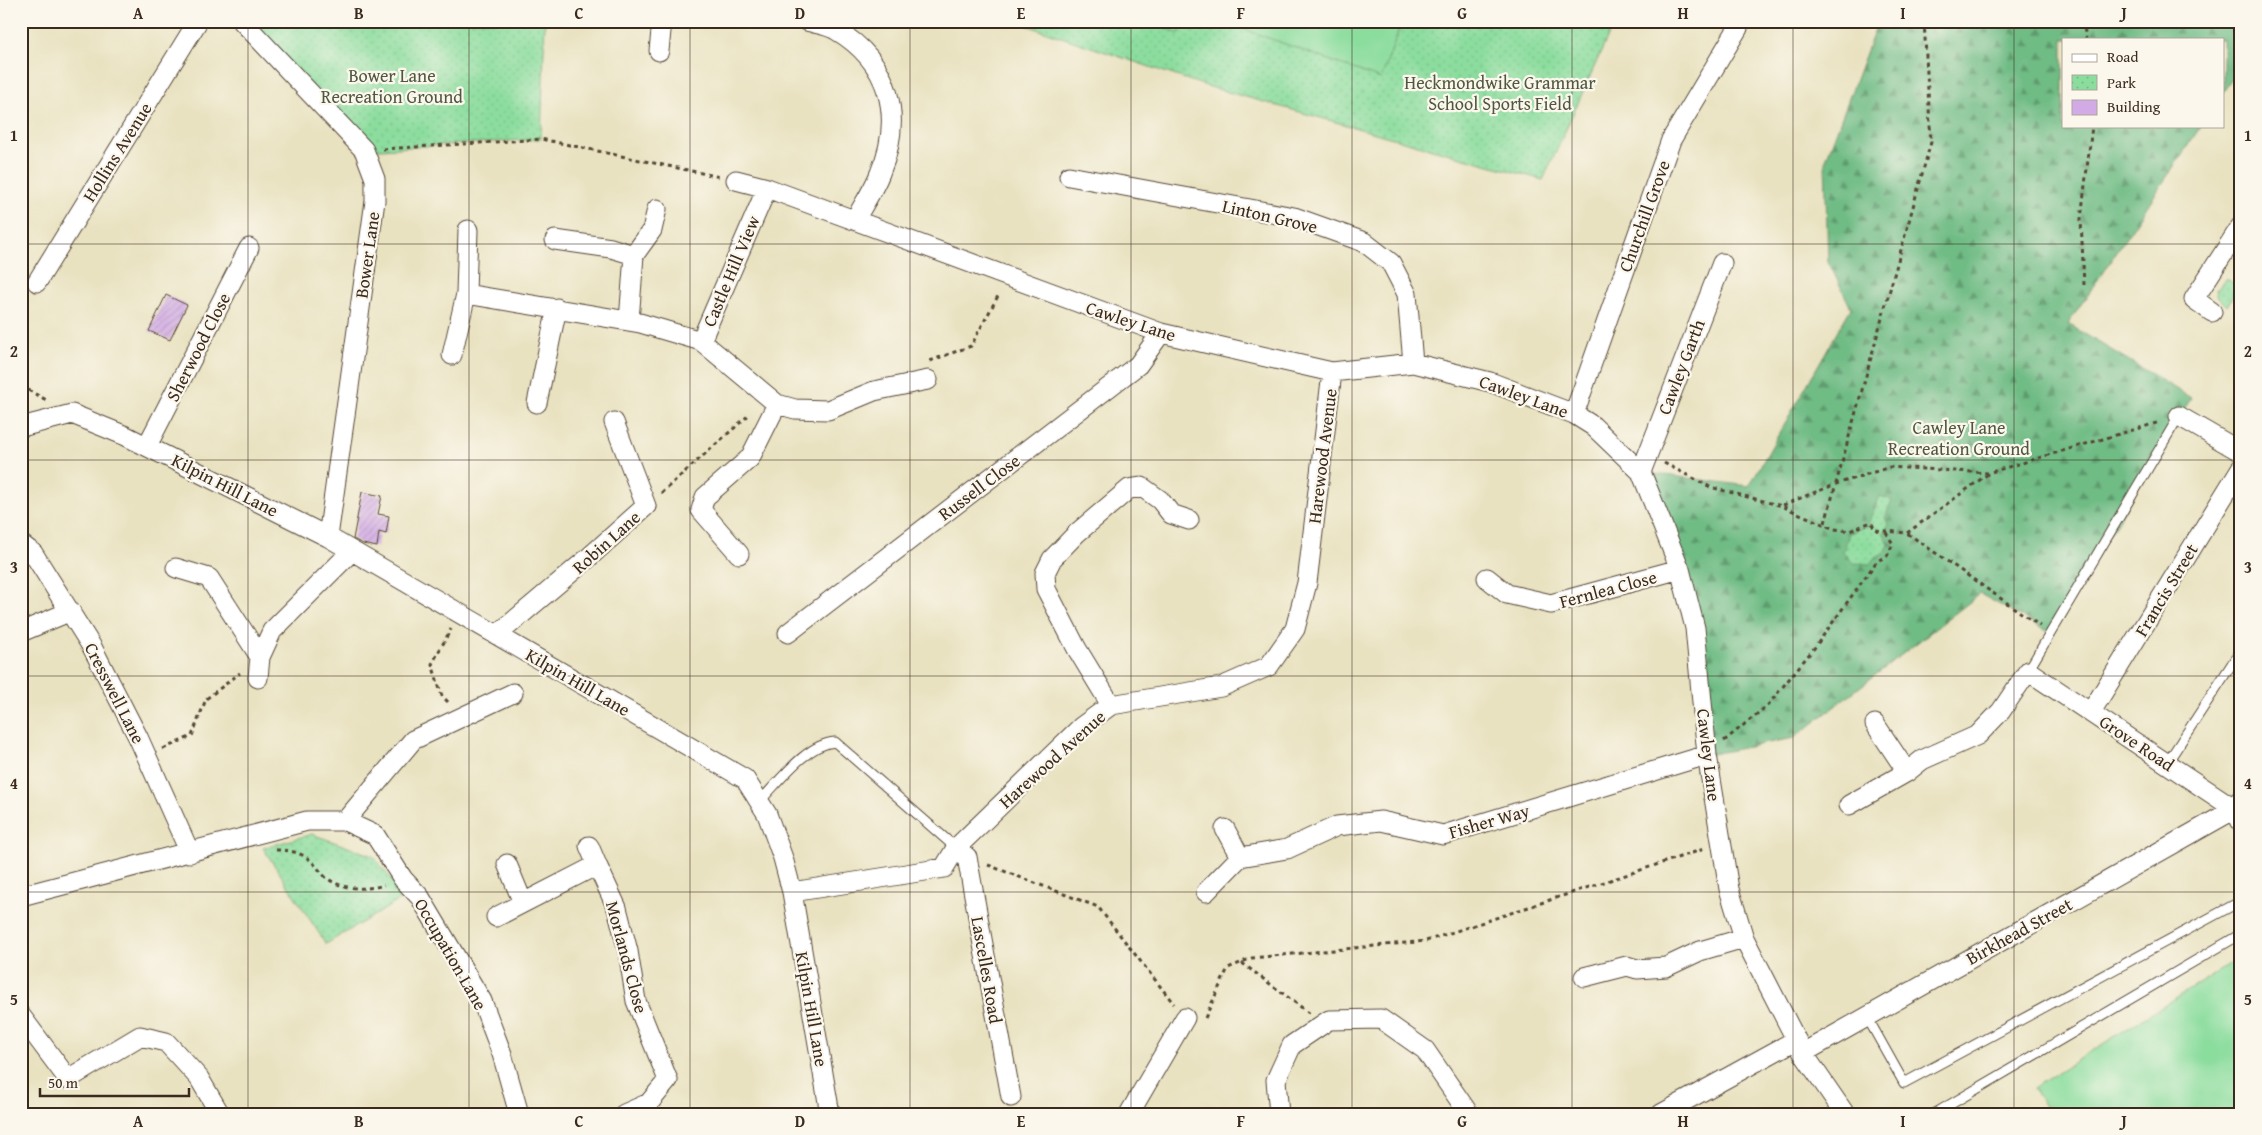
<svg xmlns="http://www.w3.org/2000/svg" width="2262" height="1135" font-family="'Gentium Book Plus',serif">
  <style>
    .forest { fill: url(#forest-firs); stroke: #567352 }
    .park { fill: url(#park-dots); stroke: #63845e }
    .garden { fill: #8bdd9e; stroke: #63845e }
    .building { fill: url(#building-hatch) }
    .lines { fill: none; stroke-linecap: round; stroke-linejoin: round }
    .service-casing { stroke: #554636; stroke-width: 11 }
    .minor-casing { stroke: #554636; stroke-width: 21 }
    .path { stroke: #554636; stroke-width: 3; stroke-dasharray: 4 4; stroke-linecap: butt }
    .service { stroke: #fff; stroke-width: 9 }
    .minor { stroke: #fff; stroke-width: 19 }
    .grid { fill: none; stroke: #3b2a1e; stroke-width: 1; stroke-opacity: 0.55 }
    .labels { text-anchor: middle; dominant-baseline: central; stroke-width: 4.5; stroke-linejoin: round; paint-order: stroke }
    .park-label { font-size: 18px; fill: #4f573e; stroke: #fbf7ec }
    .street-label { font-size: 18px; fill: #3b2a1e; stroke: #fbf7ec }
    .neatline { fill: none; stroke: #3b2a1e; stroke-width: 2 }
    .grid-label { font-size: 16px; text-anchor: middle; font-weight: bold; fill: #3b2a1e }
  </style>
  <defs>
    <pattern id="forest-firs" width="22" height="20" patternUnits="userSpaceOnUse" patternTransform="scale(1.25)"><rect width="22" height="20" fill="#70bc85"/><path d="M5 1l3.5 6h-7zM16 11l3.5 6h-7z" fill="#5d996c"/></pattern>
    <pattern id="park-dots" width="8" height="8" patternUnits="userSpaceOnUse" patternTransform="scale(1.25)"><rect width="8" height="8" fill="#8bdd9e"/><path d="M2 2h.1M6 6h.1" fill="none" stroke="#79be88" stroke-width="1.8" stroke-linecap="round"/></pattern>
    <pattern id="building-hatch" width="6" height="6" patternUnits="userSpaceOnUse" patternTransform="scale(1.25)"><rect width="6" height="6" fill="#d2aae5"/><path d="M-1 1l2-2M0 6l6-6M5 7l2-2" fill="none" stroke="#ac8bb9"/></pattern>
  </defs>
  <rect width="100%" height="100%" fill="#fbf7ec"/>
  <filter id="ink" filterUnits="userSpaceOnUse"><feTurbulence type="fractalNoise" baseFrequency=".02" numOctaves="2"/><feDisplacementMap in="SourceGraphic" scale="10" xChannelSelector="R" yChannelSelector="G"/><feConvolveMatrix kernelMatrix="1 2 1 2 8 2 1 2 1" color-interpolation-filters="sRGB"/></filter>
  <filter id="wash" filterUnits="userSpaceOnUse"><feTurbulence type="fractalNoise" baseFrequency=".0096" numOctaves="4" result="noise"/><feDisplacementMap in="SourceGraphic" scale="20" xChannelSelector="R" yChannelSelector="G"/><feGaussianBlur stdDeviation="1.12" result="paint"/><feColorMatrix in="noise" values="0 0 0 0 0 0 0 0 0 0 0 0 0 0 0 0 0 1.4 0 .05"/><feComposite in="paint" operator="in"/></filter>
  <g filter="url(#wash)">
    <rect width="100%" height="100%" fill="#e9e2c1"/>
    <path class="forest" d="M1878 21H2241V66L2223 92V39H2063V126H2201L2068 324 2191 398 2051 633 1980 594 1794 738 1707 755 1695 628 1641 472 1749 486 1851 308 1828 261 1825 162Z"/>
    <path class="park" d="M242 21H545L541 139 364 150Z
      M1014 21H1615L1543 180 1203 85Z
      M2226 278 2238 287 2227 306 2218 297 2216 290Z
      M1880 496 1892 500 1885 518 1888 524 1884 534 1889 545 1884 554 1874 558 1870 564 1853 563 1843 552 1849 533 1867 526Z
      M312 834 373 856 405 897 326 944 263 848Z"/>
    <path class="garden" d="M1150 21H1183L1179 34Z
      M1222 21H1402L1381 79Z
      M2241 957V1114H2050L2033 1088Z"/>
    <g id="blocks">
      <path class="building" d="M166 295 187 305 170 340 149 331Z
        M362 492 382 496 378 514 389 516 386 534 379 532 377 547 363 544 353 539Z"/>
    </g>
  </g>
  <g filter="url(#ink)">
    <use href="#blocks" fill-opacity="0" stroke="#554636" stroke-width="1"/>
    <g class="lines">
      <g class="service-casing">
        <path id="service" d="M2028 671 2179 416
          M2167 763 2241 650
          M759 802C779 782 806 744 835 742L956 848
          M1867 1017 1904 1083 2241 901
          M1934 1114 2241 934"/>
      </g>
      <g class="minor-casing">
        <path id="minor" d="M242 21 364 150 375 179V201L328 537
          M807 21C816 24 828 25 836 30 890 62 904 116 880 173 874 189 863 205 855 220
          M659 51 662 21
          M1069 176 1294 217 1364 242 1391 263 1407 294 1413 363
          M736 180 767 188 1161 333 1332 372 1413 363 1490 382 1574 414 1593 426 1641 472 1680 569 1695 628 1707 755 1729 889 1744 938 1803 1053 1845 1114
          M468 230 466 294 640 323 701 341 767 188
          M555 240 611 248 634 255 629 321
          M634 255 652 230 657 209
          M37 282 198 21
          M2212 312 2194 299 2241 226
          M701 341 777 404 795 409 828 410 874 391 928 380
          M452 355 466 294
          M537 403 557 308
          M1574 414 1671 140 1738 28
          M2179 416 2241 452
          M21 427 72 414 126 436 328 537 745 779 767 814 783 858 792 892 830 1114
          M147 446 249 248
          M1641 472 1722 263
          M21 544 33 553 92 647 138 737 190 853
          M739 554 701 510 705 497 750 458 777 404
          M176 568 209 578 260 657
          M1487 578 1507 594 1551 604 1680 569
          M21 632 71 611
          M788 633 1138 365 1161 333
          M497 635 587 559 646 506 614 422
          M258 678 260 657 272 631 352 551
          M1111 705 1077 649 1046 589 1045 573 1052 559 1077 533 1129 489 1142 487 1160 500 1171 514 1189 520
          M2091 712 2241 468
          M1875 724 1907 772
          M1849 805 1907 772 1922 760 1978 735 2001 711 2028 671 2235 809 2241 822
          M345 821 413 740 513 693
          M589 846 597 865
          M956 848 967 857 1011 1097
          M1240 857 1287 849 1337 826 1381 821 1443 835 1707 755
          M507 864 523 903
          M792 892 944 868 956 848 1081 727 1111 705 1221 687 1269 666 1295 629 1307 583 1332 372
          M1206 892 1240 857 1225 829
          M21 896 307 821H345L375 835 403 879 420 897 482 1001 502 1054 519 1114
          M496 917 597 865 617 908 628 951 636 1001 668 1080 649 1103 624 1114
          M1584 977 1627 966 1637 969 1666 967 1700 951 1744 938
          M21 1016 68 1079 140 1036 166 1042 199 1078 220 1114
          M1803 1053 2235 809 2241 799
          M1129 1114 1185 1018
          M1279 1114 1276 1080 1292 1045 1329 1020 1381 1019 1425 1050 1469 1114
          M1661 1114 1796 1040"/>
      </g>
      <path class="path" d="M2083 21 2086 39
        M383 149 541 139 720 177
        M2084 285 2081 219 2092 126
        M930 361 971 346 999 294
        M21 386 48 401
        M1664 463 1710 487 1782 506 1834 529 1850 531 1871 522 1875 530 1907 533 2040 626
        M661 493 750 414
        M1783 505 1836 484 1890 467 1988 473 2160 422
        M1825 523 1931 142 1924 21
        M1907 533 1988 474
        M448 702 442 696 432 664 451 629
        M1724 741 1768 705 1815 647 1877 561 1887 556 1893 544 1886 532
        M163 749 192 736 206 699 240 673
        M276 850C291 850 305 853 315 865 319 869 323 876 328 879 344 890 367 890 384 885
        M988 865 1098 907 1174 1004
        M1242 963 1309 1013
        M1205 1018 1228 968 1252 958 1426 941 1704 849"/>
      <use href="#service" class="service"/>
      <use href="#minor" class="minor"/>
    </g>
  </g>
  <path class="grid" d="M248 21V1114M469 21V1114M690 21V1114M910 21V1114M1131 21V1114M1352 21V1114M1572 21V1114M1793 21V1114M2014 21V1114M21 244H2241M21 460H2241M21 676H2241M21 892H2241"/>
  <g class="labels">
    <g class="park-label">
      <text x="392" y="75">Bower Lane<tspan x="392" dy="21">Recreation Ground</tspan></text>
      <text x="1500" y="82">Heckmondwike Grammar<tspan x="1500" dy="21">School Sports Field</tspan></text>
      <text x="1959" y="427">Cawley Lane<tspan x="1959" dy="21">Recreation Ground</tspan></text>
    </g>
    <g class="street-label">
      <text transform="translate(117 152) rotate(-58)">Hollins Avenue</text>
      <text transform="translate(1270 216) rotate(13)">Linton Grove</text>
      <text transform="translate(1644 216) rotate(-70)">Churchill Grove</text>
      <text transform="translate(367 255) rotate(-82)">Bower Lane</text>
      <text transform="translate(731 271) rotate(-67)">Castle Hill View</text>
      <text transform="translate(1131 321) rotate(18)">Cawley Lane</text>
      <text transform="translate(198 347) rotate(-63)">Sherwood Close</text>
      <text transform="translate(1681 367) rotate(-69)">Cawley Garth</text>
      <text transform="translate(1524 396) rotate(20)">Cawley Lane</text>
      <text transform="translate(1322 456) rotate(-83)">Harewood Avenue</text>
      <text transform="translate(225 485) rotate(27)">Kilpin Hill Lane</text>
      <text transform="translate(979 487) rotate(-37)">Russell Close</text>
      <text transform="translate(606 542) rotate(-42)">Robin Lane</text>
      <text transform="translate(1608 589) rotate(-15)">Fernlea Close</text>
      <text transform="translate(2166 590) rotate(-59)">Francis Street</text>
      <text transform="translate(578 682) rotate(30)">Kilpin Hill Lane</text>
      <text transform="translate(115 693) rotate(63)">Cresswell Lane</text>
      <text transform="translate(2137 743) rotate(34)">Grove Road</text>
      <text transform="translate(1709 755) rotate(83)">Cawley Lane</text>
      <text transform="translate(1052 759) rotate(-42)">Harewood Avenue</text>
      <text transform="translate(1489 821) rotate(-16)">Fisher Way</text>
      <text transform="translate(2019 931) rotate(-29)">Birkhead Street</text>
      <text transform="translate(451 954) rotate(60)">Occupation Lane</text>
      <text transform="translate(627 957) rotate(75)">Morlands Close</text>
      <text transform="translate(987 970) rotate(80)">Lascelles Road</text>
      <text transform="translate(812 1009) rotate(80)">Kilpin Hill Lane</text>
    </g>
  </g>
  <rect width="2262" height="1135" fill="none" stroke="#fbf7ec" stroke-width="55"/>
  <rect x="2062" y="38" width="162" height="90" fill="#fbf7ec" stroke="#aea59a"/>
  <rect x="2072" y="54" width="25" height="8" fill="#ffffff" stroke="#aea59a"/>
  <text x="2107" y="62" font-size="15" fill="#3b2a1e">Road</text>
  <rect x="2072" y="75" width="25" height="15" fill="url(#park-dots)" stroke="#aea59a"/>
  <text x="2107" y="88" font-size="15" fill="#3b2a1e">Park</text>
  <rect x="2072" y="100" width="25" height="15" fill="#d2aae5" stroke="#aea59a"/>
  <text x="2107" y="112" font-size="15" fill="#3b2a1e">Building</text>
  <path d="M40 1088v8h149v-8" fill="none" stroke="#3b2a1e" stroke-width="2.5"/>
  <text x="48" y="1088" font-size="15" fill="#3b2a1e" stroke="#fbf7ec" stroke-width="4" paint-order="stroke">50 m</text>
  <rect x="28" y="28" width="2206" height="1080" class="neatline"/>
  <g class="grid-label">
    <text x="138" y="19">A</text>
    <text x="359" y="19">B</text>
    <text x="579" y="19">C</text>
    <text x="800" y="19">D</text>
    <text x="1021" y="19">E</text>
    <text x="1241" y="19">F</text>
    <text x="1462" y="19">G</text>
    <text x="1683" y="19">H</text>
    <text x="1903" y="19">I</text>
    <text x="2124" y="19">J</text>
    <text x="14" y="141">1</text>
    <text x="2248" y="141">1</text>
    <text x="14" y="357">2</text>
    <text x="2248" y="357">2</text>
    <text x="14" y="573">3</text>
    <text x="2248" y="573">3</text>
    <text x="14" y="789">4</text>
    <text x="2248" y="789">4</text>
    <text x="14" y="1005">5</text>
    <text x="2248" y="1005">5</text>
    <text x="138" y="1127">A</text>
    <text x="359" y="1127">B</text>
    <text x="579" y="1127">C</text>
    <text x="800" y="1127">D</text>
    <text x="1021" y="1127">E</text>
    <text x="1241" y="1127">F</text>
    <text x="1462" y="1127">G</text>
    <text x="1683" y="1127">H</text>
    <text x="1903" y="1127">I</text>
    <text x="2124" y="1127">J</text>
  </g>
</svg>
